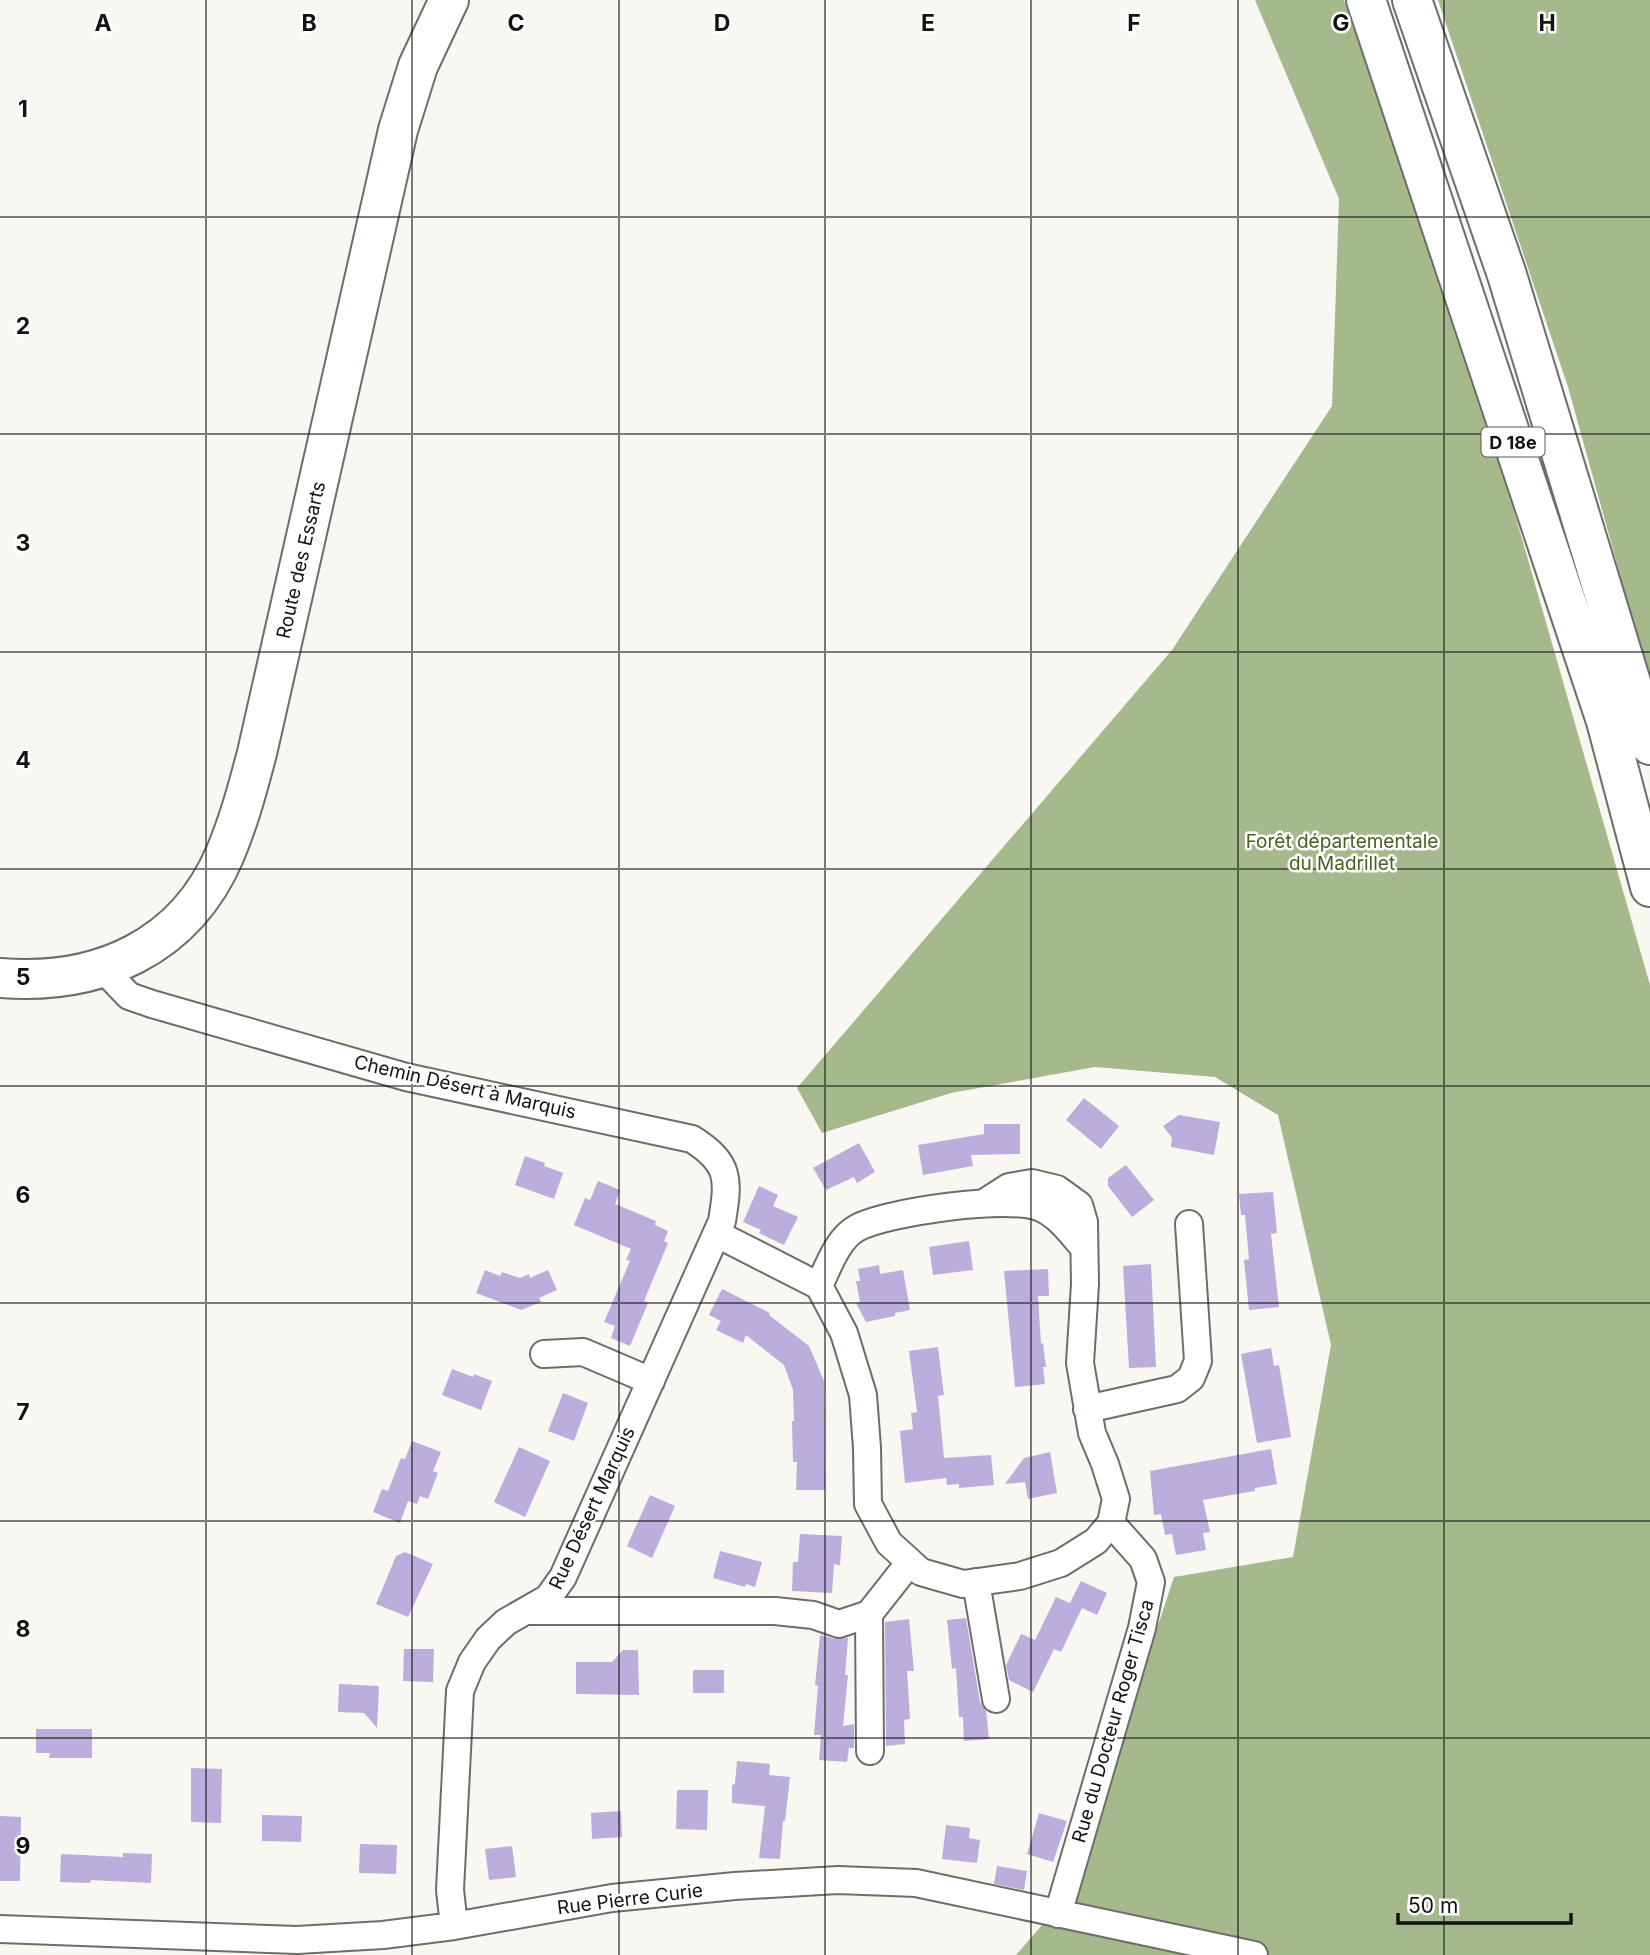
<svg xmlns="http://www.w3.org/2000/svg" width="1650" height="1955" font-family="Inter,sans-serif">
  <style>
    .forest { fill: #a4ba8c }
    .building { fill: #bbaedd }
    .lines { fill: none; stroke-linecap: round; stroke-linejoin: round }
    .minor-casing { stroke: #6e6d69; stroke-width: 30 }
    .secondary-casing { stroke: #6e6d69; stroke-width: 42 }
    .trunk-casing { stroke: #6e6d69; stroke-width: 42 }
    .minor { stroke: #fff; stroke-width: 26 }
    .secondary { stroke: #fff; stroke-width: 38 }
    .trunk { stroke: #fff; stroke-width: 38 }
    .grid { fill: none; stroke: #121210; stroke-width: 2; stroke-opacity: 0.55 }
    .labels { text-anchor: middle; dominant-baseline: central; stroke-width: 5; stroke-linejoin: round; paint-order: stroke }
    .shield { fill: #fff; stroke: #595958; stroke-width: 2 }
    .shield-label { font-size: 18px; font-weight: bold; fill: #121210 }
    .street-label { font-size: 19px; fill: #121210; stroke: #fff }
    .park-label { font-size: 19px; fill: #46611f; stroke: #fff }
    .grid-label { font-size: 23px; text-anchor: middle; font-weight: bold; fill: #121210; stroke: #fff; stroke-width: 5; stroke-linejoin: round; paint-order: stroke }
  </style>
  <rect width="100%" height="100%" fill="#f8f7f2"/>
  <path class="forest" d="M1255 0H1344L1481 396 1650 985V1955H1016L1069 1894 1174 1577 1293 1557 1331 1345 1278 1115 1215 1077 1095 1067 951 1093 822 1133 797 1088 1172 650 1332 406 1339 199Z
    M1438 0H1650V683L1568 387Z"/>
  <path class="building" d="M1084 1098 1119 1126 1101 1149 1066 1120Z
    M1179 1115 1220 1122 1214 1155 1171 1147 1172 1138 1163 1126Z
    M984 1124H1020V1154L971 1155 973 1166 923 1175 918 1145 984 1134Z
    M859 1143 875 1172 857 1183 854 1177 826 1190 813 1168Z
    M525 1156 545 1163 544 1166 563 1173 554 1199 515 1185Z
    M1126 1165 1154 1200 1132 1217 1108 1186V1178Z
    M598 1181 620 1190 615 1204 656 1221 655 1225 668 1231 664 1241 668 1243 644 1301 648 1303 630 1346 611 1338 615 1326 604 1322 630 1261 626 1260 631 1249 574 1225 585 1198 590 1200Z
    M759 1186 778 1195 773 1206 798 1217 784 1245 759 1233 761 1230 743 1222Z
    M1273 1192 1277 1233 1271 1234 1279 1307 1249 1310 1244 1260 1249 1259 1245 1215H1241L1239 1194Z
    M969 1241 973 1270 933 1275 929 1247Z
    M1151 1264 1156 1367 1129 1368 1123 1266Z
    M879 1265 880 1274 903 1270 910 1310 895 1313V1316L866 1322 856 1303 860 1302 856 1281H860L858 1269Z
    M1048 1269 1049 1296H1038L1041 1344 1043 1343 1046 1367H1043L1045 1384 1015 1387 1004 1271Z
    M485 1270 500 1276 502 1272 520 1278 529 1274 530 1278 548 1270 557 1290 539 1298 541 1302 521 1310 476 1293Z
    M722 1289 770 1313 769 1315 809 1346 824 1381 825 1490H796L797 1462H793L792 1421H794L793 1390 784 1365 746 1335 743 1343 716 1330 721 1321 709 1315Z
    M938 1347 944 1395 938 1396 944 1458 991 1455 994 1485 959 1488V1484L947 1485 946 1478 905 1483 900 1431 913 1429 911 1413 917 1412 909 1351Z
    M1271 1348 1274 1366 1279 1365 1291 1437 1257 1443 1241 1354Z
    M452 1369 473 1377 474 1374 492 1381 481 1410 442 1395Z
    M563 1393 588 1403 574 1441 548 1431Z
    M412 1441 441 1452 433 1471 438 1473 428 1499 420 1496 417 1504 408 1501 400 1523 373 1512 382 1489 388 1491 401 1458 405 1459Z
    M519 1447 550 1461 525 1517 494 1502Z
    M1271 1449 1277 1484 1255 1488V1491L1203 1500 1210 1532 1203 1533 1206 1550 1176 1555 1172 1534 1165 1535 1161 1514 1154 1515 1150 1471Z
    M1050 1452 1057 1493 1028 1499 1025 1482 1005 1484 1024 1458Z
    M650 1495 675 1506 652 1558 627 1546Z
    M800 1534 842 1536 840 1565 834 1564 832 1593 792 1591 793 1562H798Z
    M720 1551 762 1562 755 1587 746 1584 745 1587 713 1578Z
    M405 1552 433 1564 408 1617 376 1604 396 1556Z
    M1081 1581 1107 1593 1097 1615 1082 1608 1061 1652 1054 1649 1033 1692 1009 1680 1006 1665 1021 1634 1035 1640 1056 1597 1070 1603Z
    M966 1618 980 1702 986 1710 989 1739 964 1741 963 1717H959L956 1668 952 1669 947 1620Z
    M909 1619 914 1671H907L910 1719 904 1720 905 1744 886 1746 885 1622Z
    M820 1635 835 1639 848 1638 845 1675H848L843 1726 854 1724V1748H849L847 1762 819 1760 821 1735H814L818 1686 815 1685Z
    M404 1649H434L433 1682 403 1681Z
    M623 1650H638L639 1695 576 1694V1662H612Z
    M693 1670H724V1693H693Z
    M339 1684 379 1686 377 1728 364 1713 338 1712Z
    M36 1729H92V1758H49L50 1753H36Z
    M737 1761 770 1764 769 1775 790 1777 785 1821H783L780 1859 759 1858 765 1806 732 1803V1785L735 1784Z
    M191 1768 222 1769 221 1823 191 1822Z
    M677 1790H708L707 1830 676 1829Z
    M621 1811 622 1837 592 1839 591 1813Z
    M1039 1813 1067 1821 1053 1862 1027 1854Z
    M262 1815 302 1816 301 1842 262 1841Z
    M0 1816 21 1817 20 1881H0Z
    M946 1825 970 1828 969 1838 980 1840 977 1863 942 1859Z
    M360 1844 397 1845 396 1874 359 1873Z
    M512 1846 516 1877 489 1880 485 1849Z
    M123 1853 152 1854 151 1883 91 1880 90 1883 60 1882 61 1854 123 1857Z
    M997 1866 1027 1871 1024 1890 994 1884Z"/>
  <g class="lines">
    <g class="minor-casing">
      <path id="minor" d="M102 968 129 996 152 1004 406 1077 692 1139C730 1163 729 1179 722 1221L563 1577 548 1598 506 1622 488 1639 472 1662 460 1691 450 1890 454 1926
        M984 1203 1009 1187 1032 1183 1057 1189 1079 1205 1084 1222 1085 1284 1080 1363 1092 1433 1105 1464 1116 1499 1111 1523
        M717 1234 819 1286 844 1333 863 1395 867 1448 868 1504 889 1543 921 1572 963 1584 1020 1576 1061 1563 1096 1541 1111 1523
        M819 1286C828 1267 838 1238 857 1228 886 1212 1011 1194 1041 1208 1059 1216 1071 1233 1084 1248
        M544 1354 583 1352 651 1381
        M1087 1409 1177 1389 1191 1378 1198 1361 1189 1224
        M976 1582 996 1699
        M530 1611H775L813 1615 839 1624 869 1614
        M870 1751 869 1614 910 1562
        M1058 1914 1142 1628 1151 1582 1143 1559 1111 1523
        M0 1929 297 1940 383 1935 454 1926 612 1898 735 1886 838 1880 916 1883 1254 1955"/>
    </g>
    <g class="secondary-casing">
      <path id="secondary" d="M0 978C98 986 185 948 225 854 239 821 248 787 257 753L398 130 418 66 449 0"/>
    </g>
    <g class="trunk-casing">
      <path id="trunk" d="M1366 0 1606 721 1650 887
        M1412 0 1507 275 1650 745"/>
    </g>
    <use href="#minor" class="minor"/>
    <use href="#secondary" class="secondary"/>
    <use href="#trunk" class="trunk"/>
  </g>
  <path class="grid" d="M206 0V1955M412 0V1955M619 0V1955M825 0V1955M1031 0V1955M1238 0V1955M1444 0V1955M0 217H1650M0 434H1650M0 652H1650M0 869H1650M0 1086H1650M0 1303H1650M0 1521H1650M0 1738H1650"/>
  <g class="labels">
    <rect class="shield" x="1481.5" y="427.5" width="63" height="29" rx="5"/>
    <g class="shield-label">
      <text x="1513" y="442">D 18e</text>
    </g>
    <g class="street-label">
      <text transform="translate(301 560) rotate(-77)">Route des Essarts</text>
      <text transform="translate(465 1087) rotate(13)">Chemin Désert à Marquis</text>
      <text transform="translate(592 1508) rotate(-65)">Rue Désert Marquis</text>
      <text transform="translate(1113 1721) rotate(-74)">Rue du Docteur Roger Tisca</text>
      <text transform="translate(630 1899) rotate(-7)">Rue Pierre Curie</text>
    </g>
    <g class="park-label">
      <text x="1342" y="841">Forêt départementale<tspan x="1342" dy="22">du Madrillet</tspan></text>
    </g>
  </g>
  <g class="grid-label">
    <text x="103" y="31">A</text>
    <text x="309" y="31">B</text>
    <text x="516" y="31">C</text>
    <text x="722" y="31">D</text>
    <text x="928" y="31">E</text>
    <text x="1134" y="31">F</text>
    <text x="1341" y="31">G</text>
    <text x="1547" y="31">H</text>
    <text x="23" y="117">1</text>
    <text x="23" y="334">2</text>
    <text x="23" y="551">3</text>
    <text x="23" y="768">4</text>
    <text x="23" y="985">5</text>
    <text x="23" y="1203">6</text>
    <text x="23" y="1420">7</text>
    <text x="23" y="1637">8</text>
    <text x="23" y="1854">9</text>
  </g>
  <path d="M1398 1913v10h173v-10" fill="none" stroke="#121210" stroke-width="3.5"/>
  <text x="1408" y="1913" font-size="21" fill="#121210" stroke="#ffffff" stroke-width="5" paint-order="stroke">50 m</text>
</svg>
